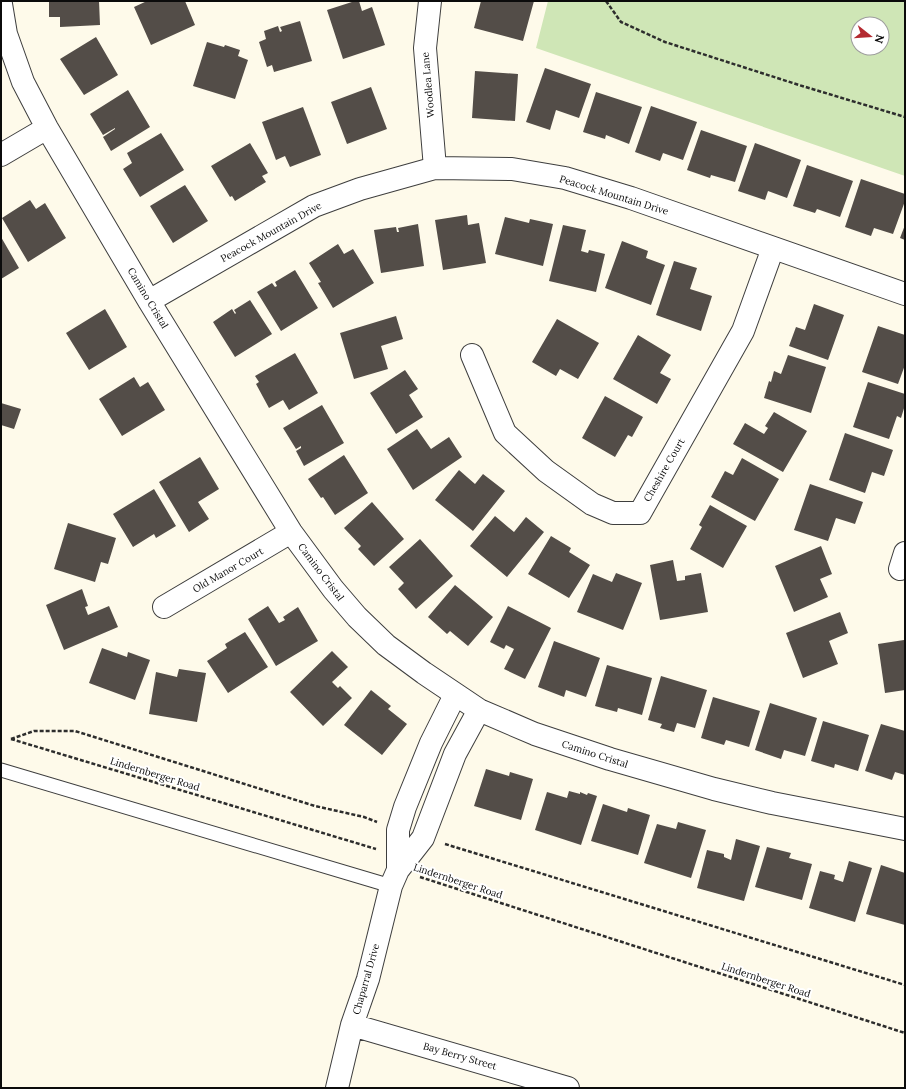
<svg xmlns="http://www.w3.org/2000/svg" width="906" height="1089" font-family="Lora,serif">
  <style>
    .green { fill: #cfe6b6; fill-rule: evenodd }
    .building { fill: #534d48 }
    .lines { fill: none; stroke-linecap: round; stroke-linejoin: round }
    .service-casing { stroke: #3e3e3e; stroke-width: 15 }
    .minor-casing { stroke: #3e3e3e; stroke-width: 24 }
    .path { stroke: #2d2d2d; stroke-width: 2.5; stroke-dasharray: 4 2; stroke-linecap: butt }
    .service { stroke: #fff; stroke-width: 13 }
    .minor { stroke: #fff; stroke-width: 22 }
    .labels { text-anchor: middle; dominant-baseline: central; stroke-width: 4; stroke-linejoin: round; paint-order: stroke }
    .street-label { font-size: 10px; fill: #0b0b0b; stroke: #fff }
  </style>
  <rect width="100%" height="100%" fill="#fefaea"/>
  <path class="green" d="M548 1H905V176L536 48ZM858 24H882V48H858Z"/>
  <path class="building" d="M49 1H99L100 25 60 27V17H49Z
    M147 1H185L195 25 151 45 134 7Z
    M355 1H359L362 11 372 7 385 45 343 59 327 10Z
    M481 1H534L523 41 474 28Z
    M300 21 312 61 274 72 272 65 267 67 259 42 266 39 264 31 278 26 280 32 282 31 280 27Z
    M96 37 118 75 84 95 60 59Z
    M207 42 224 47 225 45 240 50 238 56 248 60 235 99 193 86Z
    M545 68 591 84 579 118 556 110 550 130 526 122Z
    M475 71 518 74 515 121 472 118Z
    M371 87 387 129 347 144 331 102Z
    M128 90 150 127 111 151 103 137 115 129V128L103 135 90 114Z
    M596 92 642 107 629 144 606 135 605 139 583 132Z
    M651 106 697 122 683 160 663 153 660 161 635 152Z
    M303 107 321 155 290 167 285 156 276 160 262 122Z
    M701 130 747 146 735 182 711 175 710 178 687 170Z
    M161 133 184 170 140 197 123 169 132 163 127 153Z
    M250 143 268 173 262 176 266 182 235 201 232 196 230 197 211 166Z
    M755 143 801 160 787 198 768 191 765 200 738 191Z
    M807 165 853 181 840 217 817 209 815 213 793 206Z
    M861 179 905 194V201L893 234 874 228 871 236 845 227Z
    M185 185 208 221 173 243 150 206Z
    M30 200 36 209 45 203 66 238 28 262 2 218Z
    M467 215 468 225 479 223 486 263 443 270 435 220Z
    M505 217 529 223 530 219 553 224 543 266 495 254Z
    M418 224 424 266 381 273 374 230 396 227 397 232H399L398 228Z
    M563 225 586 230 581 251 588 253 589 250 605 254 596 292 549 281Z
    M905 225V240L900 238Z
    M1 237 19 268 1 279Z
    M622 241 648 251 646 258 665 265 651 305 605 288Z
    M338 244 344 254 353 249 374 283 333 308 318 283 321 282 309 263Z
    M674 261 697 268 690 289 712 296 701 331 656 315Z
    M295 270 318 308 281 331 257 292 272 283 275 287 277 286 275 282Z
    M250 300 272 334 235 357 213 322 232 309 235 314 236 313 234 310Z
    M814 304 844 315 828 360 789 346 796 327 805 330Z
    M105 309 127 347 89 370 66 333Z
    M396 316 403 339 381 346 388 369 354 379 340 333Z
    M557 319 599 343 578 379 560 369 556 376 532 362Z
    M878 326 905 335V365L898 384 862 372Z
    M638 335 671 355 660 373 671 379 657 404 613 379Z
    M295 353 318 393 289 410 283 400 269 408 256 384 259 382 255 376Z
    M788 355 826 367 811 413 764 398 769 381 771 382 774 371 781 374Z
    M405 370 418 389 409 395 423 417 396 434 370 393Z
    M134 377 140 387 148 382 165 410 122 436 99 399Z
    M868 382 905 394V405L901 418 897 416 889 439 853 427Z
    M605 396 643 417 632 437 628 435 615 457 582 438Z
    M1 403 21 409 14 429 1 425Z
    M322 405 344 443 304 466 296 451 301 448V446L296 449 283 428Z
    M774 412 807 431 783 472 733 444 745 423 764 434 768 428 765 426Z
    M417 429 431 449 449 437 462 457 413 490 387 449Z
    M845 433 893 450 884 476 872 472 865 493 829 480Z
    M344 455 368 493 335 515 323 497 321 498 308 479Z
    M200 457 219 489 198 502 209 519 189 532 159 482Z
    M742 458 779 479 755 521 711 497 725 471 733 475Z
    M459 470 475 484 483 474 505 491 473 531 435 500Z
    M810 484 863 502 855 524 836 518 828 541 794 530Z
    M154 489 176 526 156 538 154 534 133 547 113 514Z
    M372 502 404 539 374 566 358 549 361 546 344 528Z
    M710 505 747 526 723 568 690 549 702 527 699 525Z
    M495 516 514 532 526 517 544 532 507 577 470 546Z
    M68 523 116 538 108 564 101 562 95 582 54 569Z
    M551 536 571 548 569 552 590 565 569 598 528 574Z
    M420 539 453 576 416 609 398 589 404 583 389 567Z
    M821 546 832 574 820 579 828 597 794 612 775 566Z
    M673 560 677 581 685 580V576L701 573 708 612 660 620 650 565Z
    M616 573 642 583 623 630 577 612 593 574 612 582Z
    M455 585 493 617 468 646 450 631 447 634 428 617Z
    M82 589 88 606 85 607 88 615 109 606 118 627 64 650 46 605Z
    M268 606 279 623 285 620 283 617 298 607 318 641 276 666 248 619Z
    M508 606 551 628 525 679 504 669 514 649 506 645 504 649 490 642Z
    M840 612 848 633 829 641 838 664 803 678 786 633Z
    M245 632 268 667 228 693 207 661 227 648 225 644Z
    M904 640 905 690 885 693 878 644Z
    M554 641 600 658 586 697 566 690 564 697 538 687Z
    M102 648 127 657 128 652 150 660 135 700 89 683Z
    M332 651 348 667 332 682 338 688 340 686 352 698 323 726 290 692Z
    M607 665 652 678 642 715 618 708 617 712 595 706Z
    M179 669 206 673 197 722 149 714 156 672 177 677Z
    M661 676 707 690 695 728 677 723 674 732 660 728 662 724 648 720Z
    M371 690 391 706 388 709 407 724 382 755 344 725Z
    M713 697 760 711 749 747 726 740 724 745 701 738Z
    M770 703 817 718 805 756 784 750 781 759 755 750Z
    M823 721 869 735 858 771 835 764 834 768 811 761Z
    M881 724 905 731V775L895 772 892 780 865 771Z
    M486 769 509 776 510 772 533 779 521 820 474 806Z
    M569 791 580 794V792L587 795 588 793 597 796 581 845 535 830 547 792 567 798Z
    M603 804 627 812 628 808 650 815 638 855 591 841Z
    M678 822 706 830 691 878 644 863 657 824 676 829Z
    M736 839 760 846 744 901 697 888 707 850 724 854V857L731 860Z
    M767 847 791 853 789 858 812 864 802 900 755 887Z
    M849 861 872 868 855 922 809 908 820 871 835 875 834 879 843 882Z
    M881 865 905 873V925L866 914Z"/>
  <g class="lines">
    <g class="service-casing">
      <path id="service" d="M1 770 391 886"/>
    </g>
    <g class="minor-casing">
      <path id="minor" d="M430 1 425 48 435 168
        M1 4 6 34 23 82 47 128 149 301 291 532 333 589 357 617 386 645 424 673 479 710 535 734 610 759 714 789 772 803 905 829
        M1 155 47 128
        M149 301 314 206 360 189 435 168 512 169 565 178 631 198 905 294
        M472 355 505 433 546 471 592 504 613 513H640L743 331 773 248
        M900 569 905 553
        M164 607 291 532
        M398 870V830L405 807 431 743 455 695
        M352 1025 568 1088
        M337 1088 352 1025 368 979 391 886 398 870 423 838 455 754 479 710"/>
    </g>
    <path class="path" d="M606 1 621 22 665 42 799 85 905 117
      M11 739 376 849
      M11 739 34 731H75L315 806 364 817 377 822
      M445 844 905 985
      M420 877 905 1033"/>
    <use href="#service" class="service"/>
    <use href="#minor" class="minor"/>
  </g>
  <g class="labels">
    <g class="street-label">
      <text transform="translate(428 85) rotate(-95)">Woodlea Lane</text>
      <text transform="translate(614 195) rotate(17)">Peacock Mountain Drive</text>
      <text transform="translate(271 232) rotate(-29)">Peacock Mountain Drive</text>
      <text transform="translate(148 298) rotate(59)">Camino Cristal</text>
      <text transform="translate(664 470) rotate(-60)">Cheshire Court</text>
      <text transform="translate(228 570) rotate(-30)">Old Manor Court</text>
      <text transform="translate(321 572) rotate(53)">Camino Cristal</text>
      <text transform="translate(595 754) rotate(18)">Camino Cristal</text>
      <text transform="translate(155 774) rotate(17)">Lindernberger Road</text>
      <text transform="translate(458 881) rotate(18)">Lindernberger Road</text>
      <text transform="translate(366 979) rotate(-74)">Chaparral Drive</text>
      <text transform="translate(766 980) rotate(18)">Lindernberger Road</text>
      <text transform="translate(460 1056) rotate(16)">Bay Berry Street</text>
    </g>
  </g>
  <rect width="906" height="1089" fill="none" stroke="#0b0b0b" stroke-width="4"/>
  <g transform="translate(870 36) rotate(107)"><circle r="19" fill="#ffffff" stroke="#9d9d9d"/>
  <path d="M0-3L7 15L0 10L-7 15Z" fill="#b42a30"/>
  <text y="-6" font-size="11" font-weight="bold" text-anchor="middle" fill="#0b0b0b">N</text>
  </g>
</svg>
